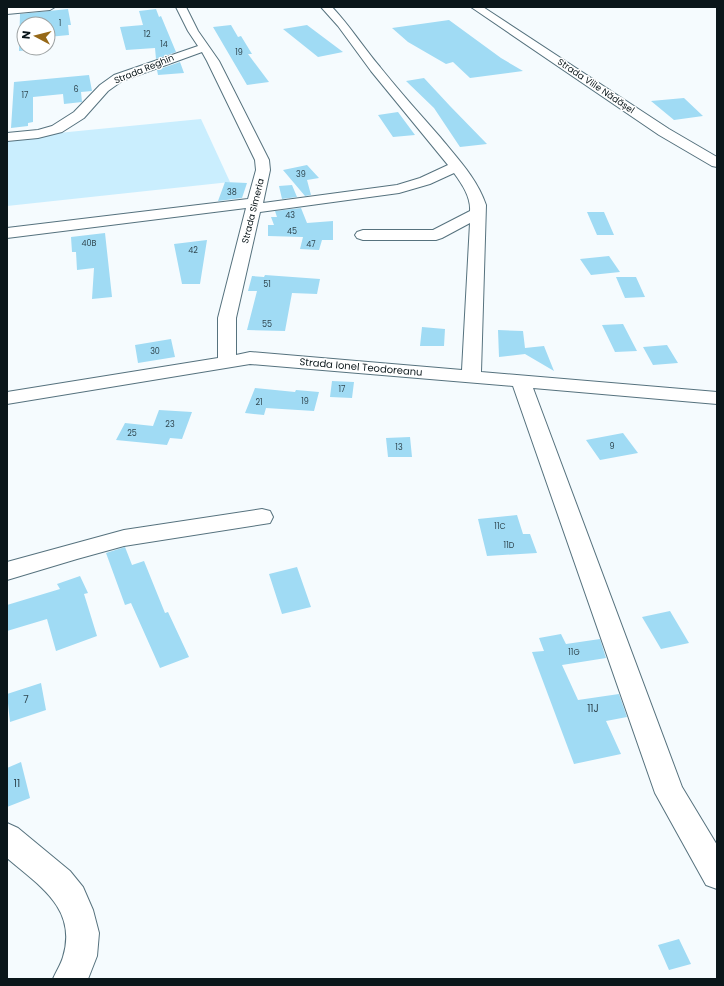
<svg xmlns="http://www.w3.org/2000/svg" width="724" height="986" font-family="Poppins,sans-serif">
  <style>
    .green { fill: #caeefe }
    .building { fill: #a0dbf4 }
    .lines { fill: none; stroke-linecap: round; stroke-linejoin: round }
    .minor-casing { stroke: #56727e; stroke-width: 2 }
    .minor { fill: #fff; fill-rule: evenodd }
    .labels { text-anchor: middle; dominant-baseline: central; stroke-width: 3; stroke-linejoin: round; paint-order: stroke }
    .number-label { font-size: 8px; fill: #304750 }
    .far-street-label { font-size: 9px; fill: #0a161a; stroke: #fff }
    .street-label { font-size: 10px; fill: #0a161a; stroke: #fff }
    .near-number-label { font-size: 10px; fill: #304750 }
  </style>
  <rect width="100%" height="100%" fill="#f5fbfe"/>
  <path class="green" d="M201 119 230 182 7 206V138Z"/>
  <path class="building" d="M68 9 71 25H68L69 35 48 37V24H24V48L43 49 19 51 20 14Z
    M156 9 159 17 161 16 176 52 156 59 155 48 126 50 120 27 143 25 139 11Z
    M449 20 501 58 523 71 470 78 453 62 446 64 408 42 392 28Z
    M231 25 238 37 241 36 252 54H248L269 82 247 85 213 27Z
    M307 25 343 52 318 57 283 29Z
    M180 62 184 73 158 75 157 70Z
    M89 75 92 91 81 92 82 102 64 104 63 94 33 97V122L28 123V126L11 128 14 82Z
    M424 78 450 106 487 144 460 147 434 108 406 81Z
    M684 98 703 116 674 120 651 101Z
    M398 112 415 135 393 137 378 115Z
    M307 165 319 178 307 180 311 195 305 196 283 170Z
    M225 182 247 183 242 198 218 201Z
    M292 185 297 197 282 199 279 186Z
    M301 208 307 223 333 221V240H322L319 250 300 249 303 237 268 236V225H274L271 217H277L275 211Z
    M587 212H604L614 235H597Z
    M105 233 112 297 92 299 94 268 77 270 76 252H72L71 237Z
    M207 240 200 284H182L174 244Z
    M609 256 620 272 591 275 580 259Z
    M265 275 320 279 317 294 292 293 285 331 247 330 257 291H248L252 276 264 277Z
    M616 277H636L645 297 625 298Z
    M623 324 637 351 615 352 602 325Z
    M422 327 445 329 444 346H420Z
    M498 330 523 331 525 348 544 346 554 371 525 354 499 357Z
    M171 339 175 357 138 363 135 345Z
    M667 345 678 363 653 365 643 347Z
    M332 381 354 382 352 398 330 397Z
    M255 388 295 392 296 390 319 392 314 411 266 408 264 415 245 413Z
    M159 410 192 412 182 439 170 438 167 445 116 440 125 423 153 426Z
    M623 433 638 453 600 460 586 440Z
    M410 437 412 457H388L386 438Z
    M517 515 523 534H530L537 553 487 556 478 519Z
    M125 547 132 565 144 561 165 613 168 612 189 657 160 668 131 603 125 605 106 553Z
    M297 567 311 607 282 614 269 574Z
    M80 576 88 593 84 594 97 636 56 651 47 619 7 631V605L60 589 57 584Z
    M670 611 689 643 661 649 642 617Z
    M561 634 566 644 600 639 606 658 562 665 578 700 619 694 627 717 606 721 621 754 574 764 532 652 544 651 539 638Z
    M41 683 46 710 10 722 7 694Z
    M21 762 30 798 7 807V768Z
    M679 939 691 964 669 970 658 945Z"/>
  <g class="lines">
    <g class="minor-casing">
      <path id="minor" d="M17 7H55L50 10 7 14V8Z
        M176 7H186L198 31 219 61 269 160 270 170 263 203 397 185 420 178 448 165 371 71 338 26 321 7H332C350 26 363 47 380 67 399 91 420 114 440 137 457 158 477 178 486 205L481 372 717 392V404L533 388 682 787 717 845V889L706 885 655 793 513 386 250 364 7 404V392L218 358V318L246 208 7 238V228L248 199 256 170 255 160 207 61 202 52 122 81 108 91 84 118 62 132 38 138 7 141V133L38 130 52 126 74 112 100 85 114 75 198 46 188 31ZM454 173C462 184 471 197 470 211L433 230H363L357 232 355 235 357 238 363 240H436L442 238 470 223 462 370 250 352 236 355V318L260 212 399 193 430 184Z
        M471 7H483L669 129 717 157V167L712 166 659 135Z
        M262 509 270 511 273 517 270 523 124 546 77 559 7 580V562L124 530Z
        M7 823 18 828 70 871 83 887 93 910 99 933 97 956 88 979H53C56 972 61 964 63 957 78 908 38 885 7 858Z"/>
    </g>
    <use href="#minor" class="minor"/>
  </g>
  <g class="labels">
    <g class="number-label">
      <text x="60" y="23">1</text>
      <text x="147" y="34">12</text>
      <text x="164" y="44">14</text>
      <text x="239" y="52">19</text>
      <text x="76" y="89">6</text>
      <text x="25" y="95">17</text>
      <text x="301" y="174">39</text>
      <text x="232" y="192">38</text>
      <text x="290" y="215">43</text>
      <text x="292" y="231">45</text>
      <text x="89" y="243">40B</text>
      <text x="311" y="244">47</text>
      <text x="193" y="250">42</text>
      <text x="267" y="284">51</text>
      <text x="267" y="324">55</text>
      <text x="155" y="351">30</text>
      <text x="342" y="389">17</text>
      <text x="305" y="401">19</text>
      <text x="259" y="402">21</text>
      <text x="170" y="424">23</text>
      <text x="132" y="433">25</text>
      <text x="612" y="446">9</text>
      <text x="399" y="447">13</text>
      <text x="500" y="526">11C</text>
      <text x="509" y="545">11D</text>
      <text x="574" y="652">11G</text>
    </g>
    <g class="far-street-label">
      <text transform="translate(144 69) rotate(-22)">Strada Reghin</text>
      <text transform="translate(596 86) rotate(34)">Strada Viile Nădășel</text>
      <text transform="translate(253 211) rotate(-76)">Strada Simeria</text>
    </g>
    <g class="street-label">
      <text transform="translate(361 367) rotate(5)">Strada Ionel Teodoreanu</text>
    </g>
    <g class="near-number-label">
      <text x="26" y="699">7</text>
      <text x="593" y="708">11J</text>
      <text x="17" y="783">11</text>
    </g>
  </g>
  <rect width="724" height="986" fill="none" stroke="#0a161a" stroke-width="16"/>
  <g transform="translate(36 36) rotate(277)"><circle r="19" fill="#ffffff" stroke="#9da2a3"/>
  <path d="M0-3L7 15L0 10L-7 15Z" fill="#966817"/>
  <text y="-6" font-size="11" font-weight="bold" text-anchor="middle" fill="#0a161a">N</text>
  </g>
</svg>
